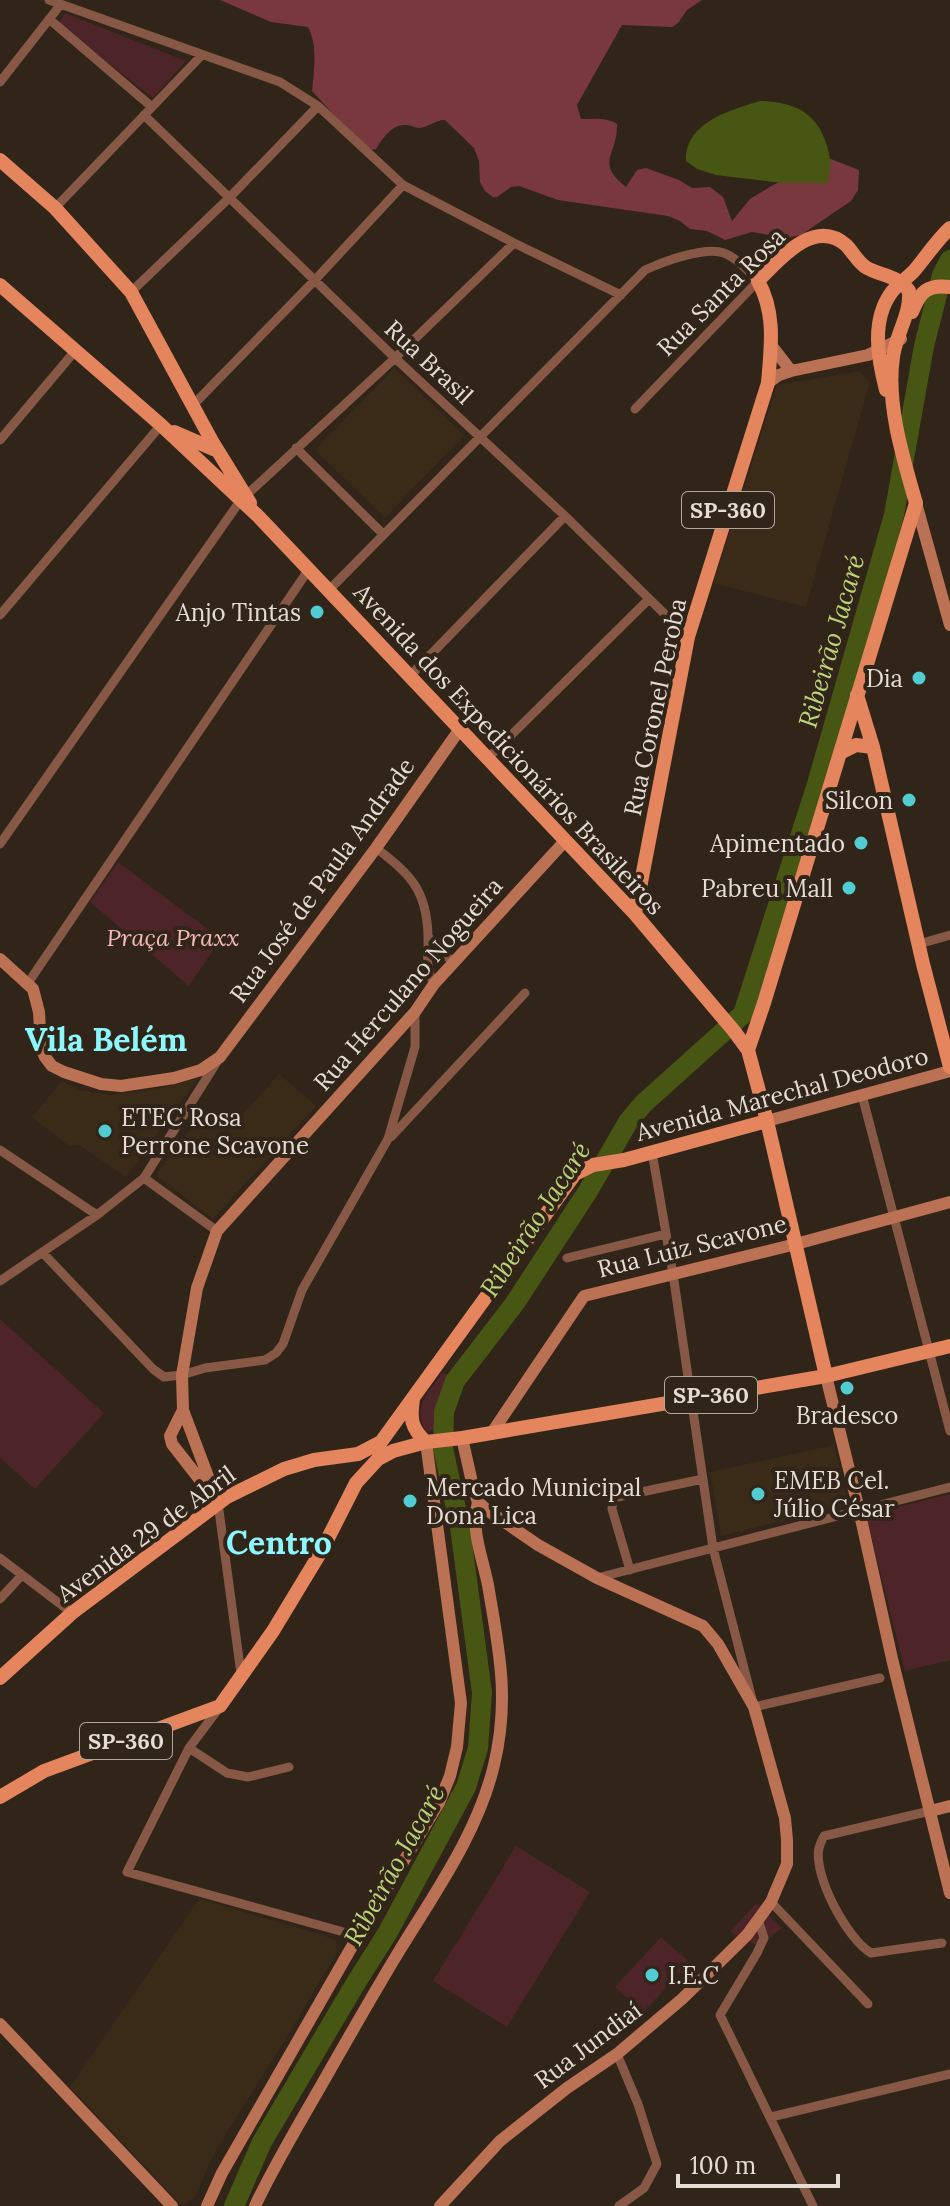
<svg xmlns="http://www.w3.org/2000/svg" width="950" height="2206" font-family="Lora,serif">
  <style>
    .built { fill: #3a2a18 }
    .green { fill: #4d2427 }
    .forest { fill: #79383d }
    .water { fill: #475612 }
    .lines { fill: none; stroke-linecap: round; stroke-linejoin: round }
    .river { stroke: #475612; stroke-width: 20 }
    .street { stroke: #865845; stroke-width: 9 }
    .secondary { stroke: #bb7153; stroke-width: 12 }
    .primary { stroke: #e4855d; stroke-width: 14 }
    .poi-dot { fill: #51ccd2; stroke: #312519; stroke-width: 3 }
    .labels { text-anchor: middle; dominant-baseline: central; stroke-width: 8; stroke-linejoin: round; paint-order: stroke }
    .shield { fill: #312519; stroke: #afa69d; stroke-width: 2 }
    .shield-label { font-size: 22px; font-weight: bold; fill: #e5ddd5 }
    .street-label { font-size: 24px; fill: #e5ddd5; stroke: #312519 }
    .poi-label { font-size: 24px; fill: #e5ddd5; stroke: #312519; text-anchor: end }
    .park-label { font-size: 24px; font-style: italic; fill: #f7b8ba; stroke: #312519 }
    .water-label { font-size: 26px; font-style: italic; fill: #bbd478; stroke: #312519 }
    .district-label { font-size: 32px; font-weight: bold; fill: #8cf8fe; stroke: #312519 }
  </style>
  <rect width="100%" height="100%" fill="#312519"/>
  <path class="built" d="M394 368 464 435 385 518 315 450Z
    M859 371 870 382 806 607 713 583 777 385Z
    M279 1074 316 1106 213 1219 156 1175 203 1112 227 1132Z
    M198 1078 126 1177 79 1145 69 1146 32 1117 62 1081 79 1090 110 1095 159 1089Z
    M834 1445 848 1505 721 1536 710 1472Z
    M199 1899 323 1935 336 1941 337 1952 287 2037 227 2132 210 2162 195 2197 182 2206 70 2087Z"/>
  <path class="green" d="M65 13 186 61 153 98 58 24Z
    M118 862 221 939 189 986 90 902Z
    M0 1319 104 1413 35 1489 0 1458Z
    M442 1373 449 1375 438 1409 439 1429 427 1432C410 1408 428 1394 442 1373Z
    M950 1494V1660L905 1671 866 1515Z
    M516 1846 590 1892 507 2027 433 1981Z
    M756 1903 782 1928 758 1946 730 1932Z
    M661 1937 689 1962 643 2013 615 1987Z"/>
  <path class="forest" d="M220 0H702L687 10 678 23 672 27 622 25 577 105 581 119C593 119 607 117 617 124 618 155 594 162 626 187L637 170 646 168 679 180 692 188 710 187 723 197 732 221 750 199 773 185 793 176 823 156 859 170 858 190 851 201 801 235 786 238 752 232 725 240 707 231 690 229 680 221 668 216 558 200 519 186 511 187 497 197H493L485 191 480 182 479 161 474 148 445 120C436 120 428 127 420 128 415 128 411 125 406 125 392 124 383 138 376 149L370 150 363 146 312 91C314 70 318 46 308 27L271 22Z"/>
  <path class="water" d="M760 101C794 102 817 112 827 146 831 160 832 169 827 183H782L716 175 697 169 686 161C685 122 731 110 760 101Z"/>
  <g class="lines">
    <path class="river" d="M234 2206 262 2142 354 1986 388 1932 466 1787 478 1748 482 1693 460 1527 443 1448 444 1412 455 1381 515 1303 588 1191 628 1122 643 1104 743 1014 817 784 894 515 924 346 942 275 950 260"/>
    <path class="street" d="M49 0 280 82 318 106 403 185 514 243 621 295
      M49 19 152 107
      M0 82 61 4
      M144 115 395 358 565 516 688 637
      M55 208 201 56
      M131 292 229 198 318 106
      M193 405 314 281 403 185
      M0 440 75 351
      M296 448 383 534
      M329 590 645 270C662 262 705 246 724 253 737 258 748 271 758 281L635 409
      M0 615 161 425
      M410 676 565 516
      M487 759 649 599
      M0 844 240 501 395 358 514 243
      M376 848C410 874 427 890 428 936 429 957 424 963 434 984
      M428 936 439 952 455 962
      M919 944 950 935
      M28 983 309 569
      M862 1095 950 1431
      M391 1137 525 993
      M0 1150 97 1215
      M652 1152 673 1274 713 1548 754 1707 880 1678
      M144 1178 217 1231
      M43 1253 153 1369 164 1377 182 1375 205 1368 265 1360 276 1353 283 1344 302 1290 388 1139 415 1047V1012
      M567 1258 666 1234
      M0 1281 97 1215 144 1178 218 1060
      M218 1503 241 1674
      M0 1558 72 1613
      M630 1570 612 1509 613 1498 703 1479
      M597 1578 950 1487
      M0 1599 22 1575
      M219 1708 189 1748 127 1872 358 1936
      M189 1748 227 1773 248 1777 289 1767
      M930 1811 824 1836C822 1840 820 1844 819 1848 813 1875 847 1939 871 1953L942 1943
      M771 1902 868 2004
      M758 1919 764 1938 757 1953 720 2015 813 2206
      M617 2054 638 2104 657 2164 644 2188 619 2206
      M771 2117 950 2074"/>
    <path class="secondary" d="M771 345 791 371
      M768 383 779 375 791 371 868 355 901 339
      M916 503 950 625
      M0 959 33 989 39 1012 41 1048 45 1057 52 1066 64 1072 101 1084 121 1086 174 1078 201 1070 220 1057 376 848 460 729
      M767 1121 950 1071
      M826 1376 859 1510 893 1663 950 1893
      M183 1410 170 1436 172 1444 211 1494
      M491 1434 584 1296 796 1244 950 1202
      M218 1503 183 1410 182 1375 197 1288 217 1231 415 1012 434 984 565 841
      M930 1811 950 1806
      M0 2024 172 2206
      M207 2206 222 2173 358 1936 439 1803 450 1776 457 1747 461 1703 426 1442
      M255 2206C275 2164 299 2124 322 2084 347 2040 372 1996 398 1953 434 1894 478 1833 494 1765 510 1699 499 1650 488 1585 483 1559 470 1529 478 1502
      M440 2206 500 2141 567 2088 617 2054 682 1999 747 1935 771 1902 787 1864V1840L785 1818 754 1707 718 1644 703 1626 597 1578 538 1545 487 1510 478 1502 474 1491 462 1438"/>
    <path class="primary" d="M0 160 55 208 131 292 213 443 250 503
      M0 285 161 425 259 517 635 914 734 1031 748 1050 767 1121 826 1376
      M912 312C920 292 927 284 950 287
      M886 390C878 359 871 321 891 293 897 285 906 279 914 271 926 257 936 241 950 228
      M174 432 218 451
      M857 695 873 747 923 964 950 1067
      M840 753 856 745 873 747
      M635 914 688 637 768 383C771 347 776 313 758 281 779 260 814 217 846 245 853 252 858 263 867 268 882 276 899 276 909 291 911 314 896 334 893 357 886 403 903 458 916 503L764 1003 748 1050
      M413 1399C410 1419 411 1428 426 1442
      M0 1678 72 1613 227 1497 284 1469 314 1460 358 1454 381 1442 575 1174 593 1165 624 1160 767 1121
      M0 1797 44 1771 220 1706 273 1631 322 1550 356 1483 378 1459 393 1451 426 1442 462 1438 826 1376 950 1346"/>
  </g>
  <g class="poi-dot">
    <circle cx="317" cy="612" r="8"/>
    <circle cx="919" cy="678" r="8"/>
    <circle cx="909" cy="800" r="8"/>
    <circle cx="861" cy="843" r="8"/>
    <circle cx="849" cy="888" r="8"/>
    <circle cx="105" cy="1131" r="8"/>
    <circle cx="847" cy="1388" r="8"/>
    <circle cx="758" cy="1494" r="8"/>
    <circle cx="410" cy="1501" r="8"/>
    <circle cx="652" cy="1975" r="8"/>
  </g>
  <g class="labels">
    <g class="shield">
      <rect x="682" y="492" width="92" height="36" rx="6"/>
      <rect x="665" y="1377" width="92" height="36" rx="6"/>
      <rect x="80" y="1723" width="92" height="36" rx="6"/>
    </g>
    <g class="shield-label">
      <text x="728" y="510">SP-360</text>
      <text x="711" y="1395">SP-360</text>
      <text x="126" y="1741">SP-360</text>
    </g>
    <g class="street-label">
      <text transform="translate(721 292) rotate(-45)">Rua Santa Rosa</text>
      <text transform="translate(429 362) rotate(43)">Rua Brasil</text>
      <text transform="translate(655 707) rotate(-78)">Rua Coronel Peroba</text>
      <text transform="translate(509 749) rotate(47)">Avenida dos Expedicionários Brasileiros</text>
      <text transform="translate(322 880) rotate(-54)">Rua José de Paula Andrade</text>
      <text transform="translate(408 984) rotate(-49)">Rua Herculano Nogueira</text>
      <text transform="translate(782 1094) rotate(-15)">Avenida Marechal Deodoro</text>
      <text transform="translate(692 1246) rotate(-14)">Rua Luiz Scavone</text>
      <text transform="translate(146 1534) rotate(-36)">Avenida 29 de Abril</text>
      <text transform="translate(588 2045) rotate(-37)">Rua Jundiaí</text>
    </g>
    <g class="poi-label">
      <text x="301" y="612">Anjo Tintas</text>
      <text x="903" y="678">Dia</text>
      <text x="893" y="800">Silcon</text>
      <text x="845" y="843">Apimentado</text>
      <text x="833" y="888">Pabreu Mall</text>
      <text x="121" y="1117" text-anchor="start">ETEC Rosa<tspan x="121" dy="28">Perrone Scavone</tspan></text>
      <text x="847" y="1415" text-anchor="middle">Bradesco</text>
      <text x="774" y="1480" text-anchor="start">EMEB Cel.<tspan x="774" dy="28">Júlio César</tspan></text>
      <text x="426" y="1487" text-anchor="start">Mercado Municipal<tspan x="426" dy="28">Dona Lica</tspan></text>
      <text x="668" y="1975" text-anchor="start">I.E.C</text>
    </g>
    <g class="park-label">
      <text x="173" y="937">Praça Praxx</text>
    </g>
    <g class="water-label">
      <text transform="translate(831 641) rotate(-74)">Ribeirão Jacaré</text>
      <text transform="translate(535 1219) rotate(-57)">Ribeirão Jacaré</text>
      <text transform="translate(394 1865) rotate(-61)">Ribeirão Jacaré</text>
    </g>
    <g class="district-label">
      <text x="106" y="1039">Vila Belém</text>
      <text x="279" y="1542">Centro</text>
    </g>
  </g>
  <path d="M678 2174v12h160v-12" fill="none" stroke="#e5ddd5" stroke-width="4"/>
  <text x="690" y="2174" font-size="24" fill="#e5ddd5" stroke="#312519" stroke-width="6" paint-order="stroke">100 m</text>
</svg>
